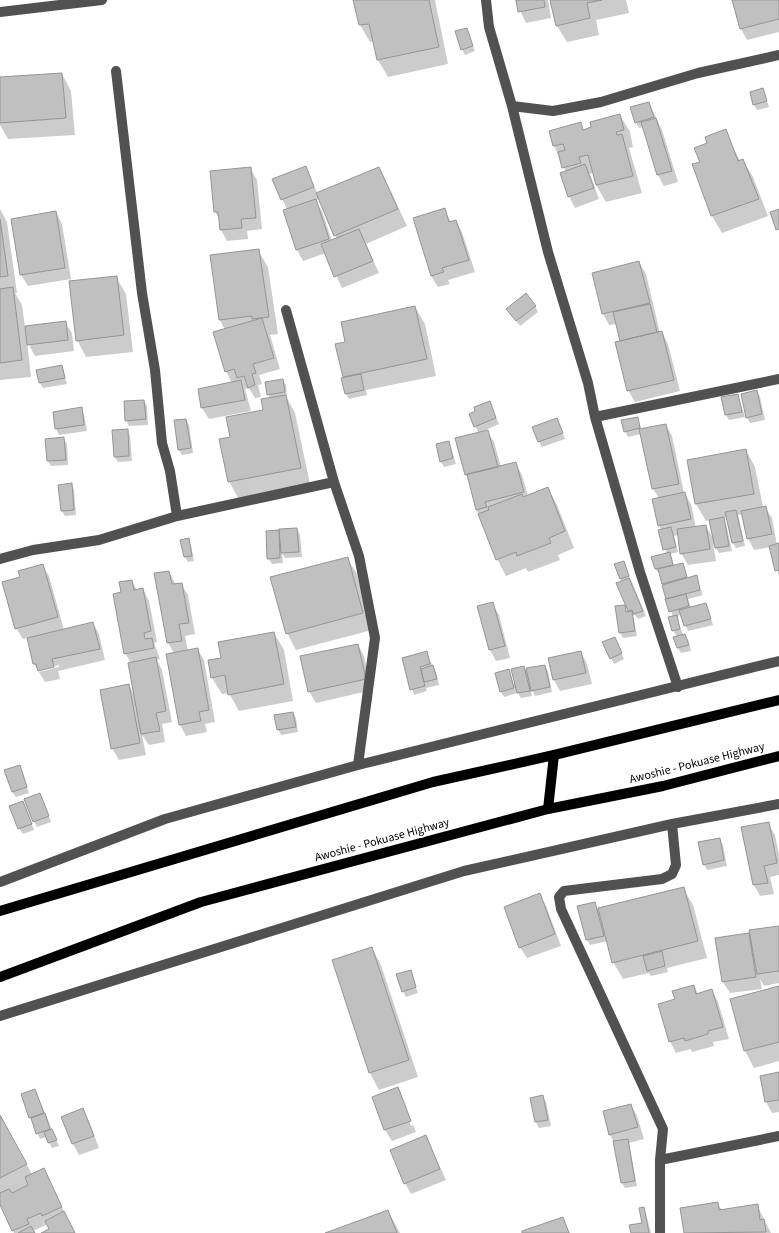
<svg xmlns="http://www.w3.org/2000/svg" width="779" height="1233" font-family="'Source Sans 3',sans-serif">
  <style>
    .shadow { fill: #0003; fill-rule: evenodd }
    .building { fill: #c0c0c0; stroke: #959595 }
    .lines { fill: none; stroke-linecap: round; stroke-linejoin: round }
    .minor { stroke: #515151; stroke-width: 10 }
    .major { stroke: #000; stroke-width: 10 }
    .labels { text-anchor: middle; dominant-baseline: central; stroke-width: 4; stroke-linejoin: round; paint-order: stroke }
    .street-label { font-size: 12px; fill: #000; stroke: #fff }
  </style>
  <rect width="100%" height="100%" fill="#fff"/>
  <path class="shadow" d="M355 0H435L448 64 388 77 378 60 374 41 370 42 360 25Z
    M515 0H548L551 18 526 23Z
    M551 0H626L629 13 596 20 599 35 567 42 557 26Z
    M733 0H779V32L747 40 741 29Z
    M466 29 475 51 465 55 462 49Z
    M62 74 71 91 75 135 8 139 0 125V78Z
    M763 89 769 107 757 110 754 105Z
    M649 103 662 130 678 182 664 186 658 175 643 127 639 128 636 122Z
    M620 115 630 132 633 147 629 148 642 193 606 202 596 185 593 173 590 174 599 199 575 208 569 196 566 172 554 146 550 131 580 124 584 130Z
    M725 131 740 161 743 160 753 177 768 216 722 233 712 216 693 165 701 163 708 143Z
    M305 167 318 194 379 168 388 185 407 226 366 244 379 273 342 288 326 253 303 261 297 250 287 209 282 199ZM319 199 337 239 332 241 322 211 315 200Z
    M250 168 257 180 262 229 247 231 248 239 227 241 221 230 220 220 215 212Z
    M0 209 7 222 17 293H15L22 305 25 327 65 322 72 333 74 351 35 356 27 341 31 377 0 380Z
    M444 210 451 222 456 221 462 232 475 272 448 280 450 284 438 287 431 276Z
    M56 212 62 224 71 279 28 286 21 275 12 220Z
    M258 250 268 267 278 334 270 335 280 369 259 375 262 384 258 385 261 397 255 398 249 388 245 389 251 411 209 419 202 408 232 383 226 371 225 330 220 320Z
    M639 262 646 274 660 333 662 332 668 344 680 391 635 402 628 390 617 324 609 325 603 314 593 273Z
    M116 277 126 294 133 352 86 357 77 340Z
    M535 306 538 312 520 326 511 314Z
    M415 307 425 324 436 376 366 390 367 395 349 399 346 394 343 376 347 343Z
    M62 366 67 384 43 388 40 383Z
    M283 380 286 385 287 398 295 413 310 484 238 498 229 481 231 437 265 410 270 399 266 382Z
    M757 391 760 397 765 420 750 423 747 418Z
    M738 395 745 417 729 420 726 415 722 398Z
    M144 401 147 406 148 425 129 426 126 420Z
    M489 402 499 424 479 433 487 431 494 442 501 467 516 464 522 475 528 496 548 488 557 505 574 548 558 555 560 560 528 572 526 568 506 576 497 559 476 509 456 438 479 433 475 426Z
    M81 408 84 414 87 431 59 435 56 429 54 412Z
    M637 418 642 430 666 425 672 436 684 493 691 504 696 528 706 526 714 540 710 520 706 521 696 504 688 460 746 450 755 467 763 507H765L772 518 777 545 779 544V576L770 547 754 550 748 538 743 514 738 515 745 546 736 548 733 543 727 517 723 518 726 524 732 551 719 553 713 544 716 561 688 565 681 553 678 535 674 536 678 552 670 554 674 566 682 564 688 579 696 577 703 595 688 599 691 608 706 604 713 625 688 631 681 615 676 616 683 635H685L688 640 691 651 681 653 678 648 677 637 673 630V617L660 574 655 569 652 558 667 554 653 499 659 498 653 489 641 434 628 437 625 431Z
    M557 419 565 439 542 447 533 428Z
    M186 420 189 425 193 453 182 455 179 450Z
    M127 430 130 436 132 461 118 462 115 457Z
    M63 438 67 444 68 465 51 466 48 461Z
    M449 442 456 464 444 467 441 461Z
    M71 484 74 490 76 515 65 516 62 511Z
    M297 529 300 535 302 557 285 558 282 553 283 563 272 564 268 558 267 532Z
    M188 539 191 545 194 561 188 562 185 557Z
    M347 558 357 574 372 630 296 650 287 633Z
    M42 565 49 576 64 630 93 623 99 634 105 660 58 671 60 679 45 682 39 672 59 667V665L39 670V672L34 664 28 638 23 639 16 628 21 578Z
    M616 565 626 568 646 616 638 619 635 615 633 616 637 636 623 638 620 632 624 606 628 613H630L622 582Z
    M169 572 176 585 181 584 188 595 195 634 185 636 188 651 197 649 204 660 215 722 205 724 207 732 186 736 180 725 174 653 168 643 155 574Z
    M132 581 137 590 143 589 149 601 157 642 154 643 160 659 157 660 162 670 172 722 162 724 165 742 149 745 142 735 146 755 119 760 112 748 129 685 134 695 131 663 125 653 122 593Z
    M492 603 499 615 510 658 496 661 490 650Z
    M274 633 284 650 293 701 239 711 229 693 222 694 212 678 222 659Z
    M617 643 624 659 614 664 611 658Z
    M358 645 364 656 372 690 316 703 309 691Z
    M426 652 436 672 439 685 426 688 427 691 414 695 403 658Z
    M581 652 587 664 592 684 560 691 554 680Z
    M545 666 548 671 552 692 535 696 531 688 532 696 521 698 518 693 504 697 501 692 509 671 514 685 524 667 528 674Z
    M293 713 296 718 298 732 281 735 278 729Z
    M22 772 29 793 16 797 12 792Z
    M40 794 51 822 37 827 34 821Z
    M26 808 34 830 23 834 19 828Z
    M768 823 775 835 779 855V875L770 877 774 894 760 896 754 885 742 828Z
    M719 839 723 845 727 866 707 870 704 864Z
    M683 888 693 905 707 958 667 968 668 972 651 976 649 973 623 979 613 962 608 941 590 945 587 940 579 907 594 903 598 909Z
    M540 895 546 906 561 946 527 958 520 947Z
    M779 927V983L764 986 760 979 762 989 730 993 723 982 717 938 748 934 752 939Z
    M372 948 381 965 418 1077 379 1090 370 1073 333 961Z
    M410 971 418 993 406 997 403 991Z
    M694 986 698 994 712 990 718 1002 729 1039 713 1042 714 1046 692 1052 691 1049 676 1053 670 1041 676 1000Z
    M779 987V1061L754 1068 745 1051 731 999Z
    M779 1073V1112L772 1113 766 1102 761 1077Z
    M398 1088 404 1100 416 1132 392 1141 385 1130 373 1098ZM402 1099H404L413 1125 411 1126Z
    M35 1090 59 1146 52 1148 46 1137 40 1139 30 1117Z
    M542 1096 546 1102 551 1126 539 1128 536 1122 531 1098Z
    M631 1105 637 1116 644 1139 629 1143 637 1186 625 1188 622 1183 615 1144 610 1135Z
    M83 1110 89 1121 99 1148 79 1155 73 1144Z
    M0 1116 32 1174 43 1169 75 1233H43L50 1229 48 1224 33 1231 34 1233H14L0 1203Z
    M426 1136 446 1180 411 1194 405 1183Z
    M717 1203 722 1210 757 1205 771 1233H685L681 1208Z
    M643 1208 646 1214 651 1233H632L643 1223Z
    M388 1211 400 1233H328Z
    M562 1218 570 1233H523Z"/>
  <path class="building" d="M353 0H429L439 47 377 60 369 24 359 25Z
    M516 0H544L545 7 518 12Z
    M550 0H602L587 3 590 18 556 26Z
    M732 0H779V19L740 29Z
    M467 28 473 46 461 50 455 31Z
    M62 73 66 118 0 123V77Z
    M763 88 767 101 753 105 750 92Z
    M649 102 654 117 635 123 630 107Z
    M620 114 624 130 616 132 617 135 622 134 633 176 596 185 588 155 579 157 581 163 562 168 558 152 565 150 563 144 553 146 549 131 581 122 583 130 591 127 590 122Z
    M656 118 672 171 657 175 641 122Z
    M726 129 738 161 743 159 759 199 711 216 692 164 700 162 694 148 707 143 705 137Z
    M585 164 594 188 568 197 560 173Z
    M306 166 314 187 281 200 272 179Z
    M251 167 256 218 241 219 242 228 220 230 218 212H214L210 171Z
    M379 167 398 209 334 236 316 193Z
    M316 199 329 239 296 250 283 210Z
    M445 208 449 222 456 220 469 260 442 268 444 272 431 276 413 218Z
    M779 209V229L776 230 770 212Z
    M56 211 65 268 20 275 11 219Z
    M0 219 8 276 0 277Z
    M359 229 373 261 334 277 321 244Z
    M259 249 269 317 252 319V316L219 320 210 255Z
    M639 261 650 303 602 314 592 273Z
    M117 276 124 335 76 341 69 281Z
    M13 287 22 360 0 363V289Z
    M526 293 536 306 516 321 506 309Z
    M650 304 657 332 620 341 613 312Z
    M415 306 427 359 343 377 335 344 345 342 341 322Z
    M262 318 274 358 253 364 256 373 252 374 255 385 248 388 244 376 237 378 234 369 225 372 213 332Z
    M66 321 68 340 27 345 25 326Z
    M662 331 674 380 627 391 615 342Z
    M62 365 65 378 39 383 36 370Z
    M361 374 364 390 345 394 341 378Z
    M283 379 285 392 267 395 265 382Z
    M241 380 245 400 201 408 198 389Z
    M757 390 762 414 746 418 741 394Z
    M738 394 742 412 725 415 721 397Z
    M286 395 301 468 228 482 219 439 230 437 226 417 263 410 261 399Z
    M144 400 146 419 125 421 124 401Z
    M490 401 496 418 474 427 469 414 475 411 474 407Z
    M82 407 84 425 55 429 53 412Z
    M638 417 640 428 624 432 621 420Z
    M557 418 563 433 538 442 532 427Z
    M186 419 191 448 178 450 174 420Z
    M666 424 679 484 652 489 639 429Z
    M128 429 129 456 114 457 112 430Z
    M488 430 498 467 465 475 455 438Z
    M64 437 66 460 47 461 45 439Z
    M449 441 453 458 440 462 436 444Z
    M746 449 754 494 695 504 687 460Z
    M516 462 524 492 485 502 487 507 476 510 467 474Z
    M72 483 74 510 61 511 58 485Z
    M548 487 565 531 549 538 551 543 517 556 516 552 496 560 478 514 489 510 488 507 522 494 523 497Z
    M685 492 691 519 658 526 652 499Z
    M766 506 772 534 747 539 741 511Z
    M736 510 743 541 732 543 725 512Z
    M724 517 729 546 715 548 709 520Z
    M706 525 710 549 680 554 677 529Z
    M671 527 676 547 663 550 658 530Z
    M297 528 299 552 281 553 279 529Z
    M279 530 280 558 267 559 266 531Z
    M189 538 192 556 184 557 180 540Z
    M779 543V570L775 571 769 546Z
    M670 552 673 565 655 569 651 557Z
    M348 557 363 613 286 634 270 577Z
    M624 561 629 576 620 579 614 564Z
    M683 563 687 577 662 584 658 569Z
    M43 564 58 617 15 629 2 582 20 577 18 571Z
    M169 571 172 584 182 583 189 623 179 624 182 641 167 643 154 573Z
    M697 575 700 590 666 599 662 585Z
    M629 578 643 611 634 614 632 610 628 611 616 583Z
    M132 580 134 590 143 588 151 631 144 633 145 639 152 638 154 648 124 654 113 594 121 592 119 582Z
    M686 594 689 606 669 612 665 599Z
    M493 602 505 646 489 650 477 606Z
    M706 603 711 619 684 626 679 610Z
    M625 605 626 612 632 611 635 631 619 633 615 606Z
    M677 615 680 629 672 631 668 617Z
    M93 622 100 649 52 659 54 667 38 671 36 664H33L27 638Z
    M274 632 284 684 228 695 225 675 211 678 208 660 221 658 218 642Z
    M685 634 689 645 677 648 673 637Z
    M615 637 622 653 610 659 602 642Z
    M358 644 366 679 308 692 300 656Z
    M198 648 209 710 199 712 201 721 179 725 166 654Z
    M427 651 430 664 420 667 425 686 410 690 402 658Z
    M581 651 586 673 553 680 548 658Z
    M156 657 166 711 156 713 160 731 141 734 128 663Z
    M433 665 437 679 424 682 421 669Z
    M545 665 550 687 531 691 526 668Z
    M524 666 530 691 517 693 511 669Z
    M509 669 514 688 500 692 495 673Z
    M129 684 140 743 111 749 100 690Z
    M293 712 296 727 277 730 274 715Z
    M20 765 27 787 12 792 4 770Z
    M40 793 49 816 33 822 24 799Z
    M23 801 32 824 18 829 9 806Z
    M769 822 777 863 764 866 768 883 753 885 741 827Z
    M720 838 724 860 703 865 698 842Z
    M684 887 698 941 612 963 598 908Z
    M540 893 555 934 519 948 504 907Z
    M595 902 604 936 586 940 577 906Z
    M779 926V971L757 974 749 930Z
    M749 933 756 977 722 982 715 938Z
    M372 947 409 1060 369 1073 332 960Z
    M662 951 665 966 647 971 643 956Z
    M411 970 416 987 402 992 396 974Z
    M694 985 696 994 712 989 723 1027 708 1031V1034L685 1041 684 1038 669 1042 658 1004 675 999 672 991Z
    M779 986V1042L744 1051 730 999Z
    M779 1072V1100L765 1102 760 1076Z
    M398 1087 411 1121 384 1130 372 1097Z
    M35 1089 44 1113 29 1118 21 1094Z
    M543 1095 548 1120 535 1122 530 1098Z
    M631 1104 638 1127 609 1135 603 1111Z
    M83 1108 94 1136 72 1144 61 1117Z
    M45 1113 50 1129 36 1134 31 1118Z
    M0 1115 27 1164 0 1178Z
    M52 1129 57 1140 48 1143 44 1132Z
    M426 1135 440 1169 404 1184 390 1150Z
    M628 1139 635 1181 621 1183 613 1141Z
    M44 1168 62 1207 42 1216 41 1213 27 1219 29 1224 12 1231 0 1205V1193L9 1189 12 1193 28 1185 25 1177Z
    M718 1202 719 1210 758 1204 760 1220 764 1219 766 1232 684 1233 680 1208Z
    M644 1207 649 1233H631L629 1225 642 1223 639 1208Z
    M388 1210 397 1233H325Z
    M64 1211 75 1233H41L49 1229 45 1221 47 1220Z
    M563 1217 569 1233H522V1231Z
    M31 1226 35 1233H18Z"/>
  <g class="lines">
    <path class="minor" d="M486 0 489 27 512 106 548 252 588 383 595 417 640 572 678 687
      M0 12 102 0
      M116 71 142 293 155 370 162 443 170 471 177 516
      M512 106 553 111 601 102 698 73 779 55
      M286 310 334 482 359 556 375 638 358 765
      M595 417 779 379
      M0 559 33 550 99 540 177 516 334 482
      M0 882 165 819 358 765 779 661
      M0 1016 464 871 672 824 779 804
      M660 1160 779 1136
      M660 1233V1160L663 1129 561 909 559 897 564 891 662 879 672 874 676 865 672 824"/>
    <path class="major" d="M548 809 554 755
      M0 911 433 782 554 755 779 700
      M0 977 201 902 548 809 663 786 779 756"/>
  </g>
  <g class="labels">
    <g class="street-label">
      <text transform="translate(697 763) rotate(-14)">Awoshie - Pokuase Highway</text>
      <text transform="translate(382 840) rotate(-15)">Awoshie - Pokuase Highway</text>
    </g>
  </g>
</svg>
